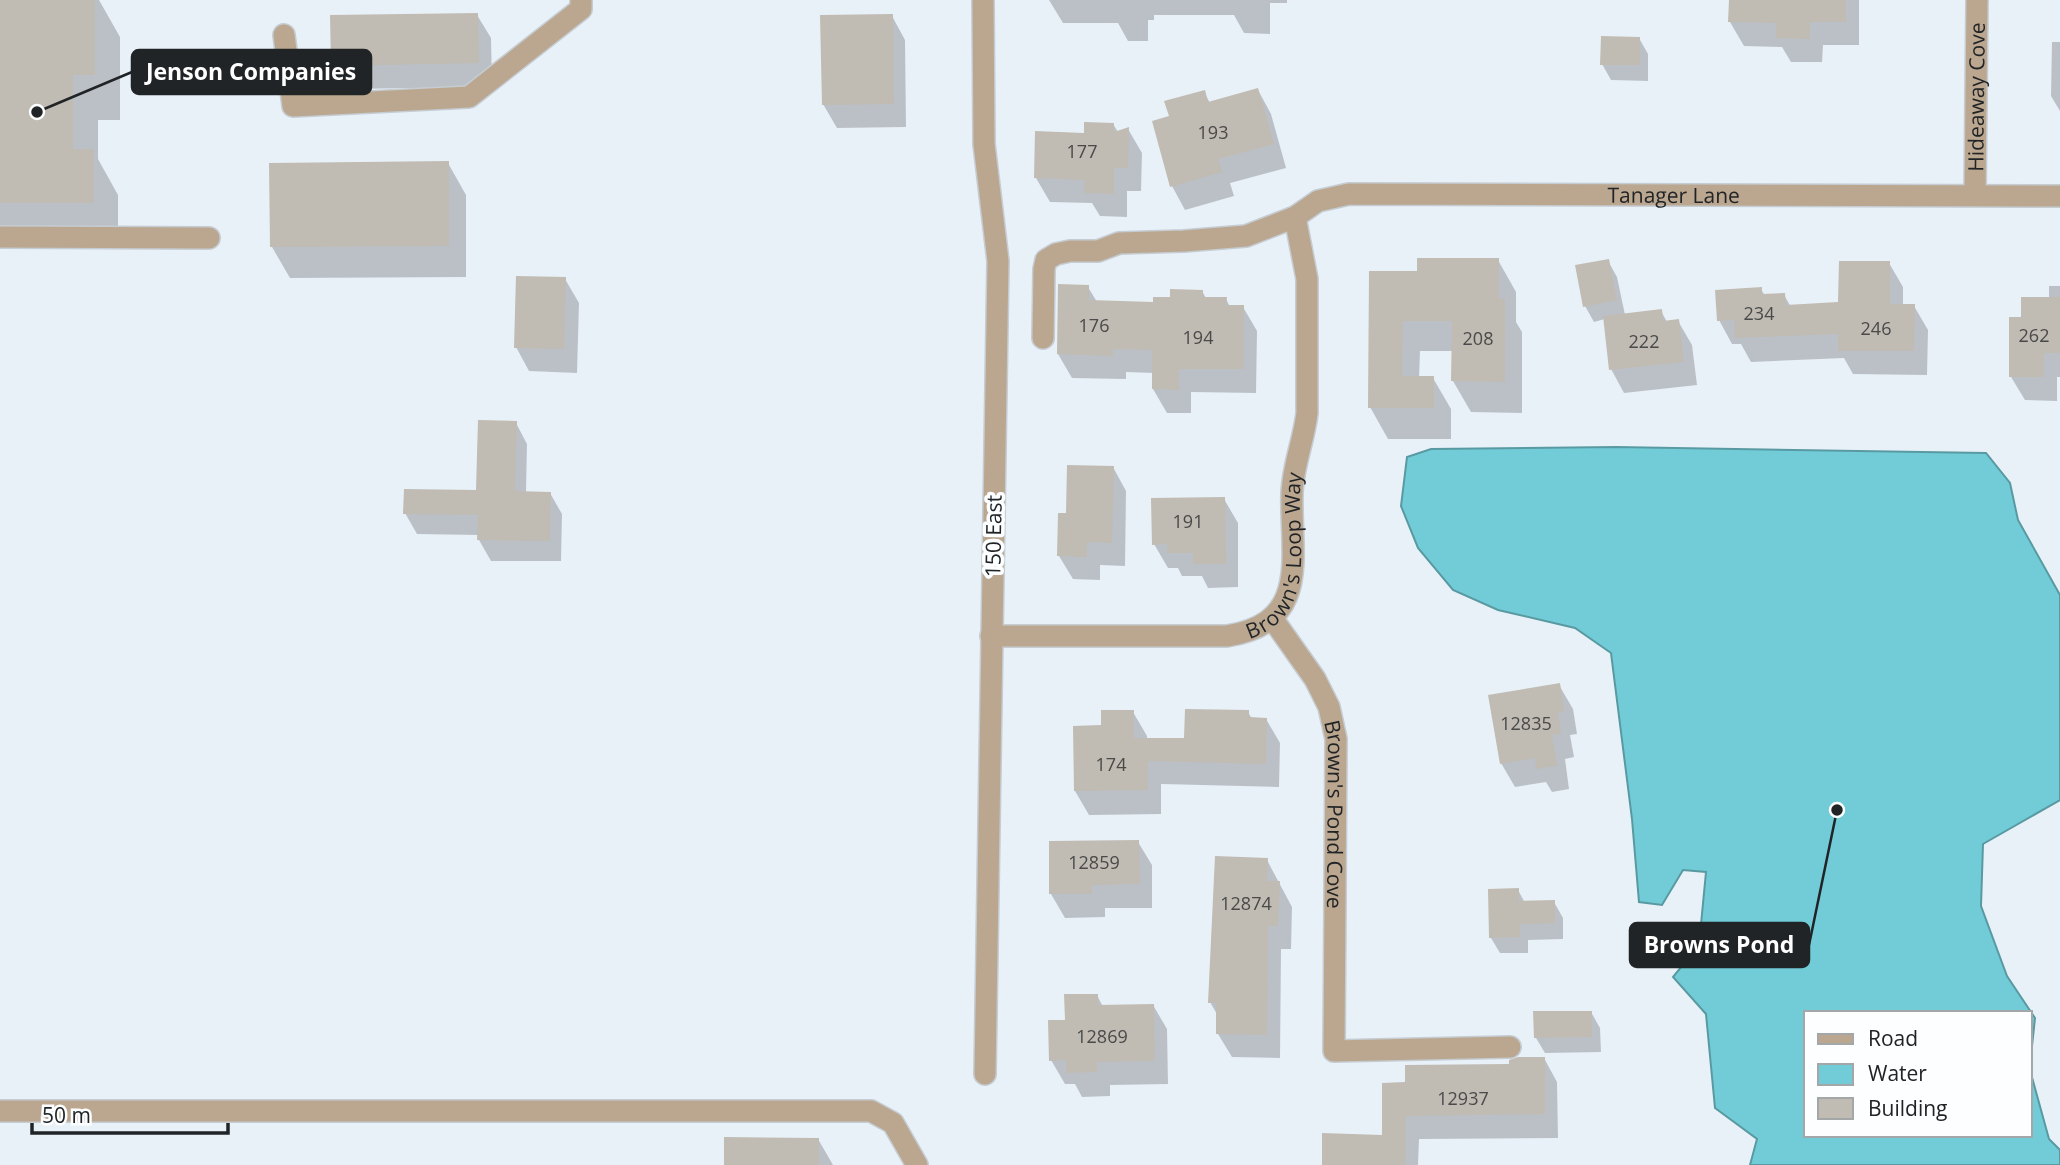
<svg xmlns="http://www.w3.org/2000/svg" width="2060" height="1165" font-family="'Open Sans',sans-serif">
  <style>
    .water { fill: #71ccd7; stroke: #599aa2; stroke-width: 2 }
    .shadow { fill: #0003 }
    .building { fill: #c0bbb3 }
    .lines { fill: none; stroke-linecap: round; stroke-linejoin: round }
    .minor-casing { stroke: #c5ccd2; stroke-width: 24 }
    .minor { stroke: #bba790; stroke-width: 21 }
    .labels { text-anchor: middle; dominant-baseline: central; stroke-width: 7; stroke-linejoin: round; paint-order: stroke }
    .number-label { font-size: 18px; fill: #494a49 }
    .street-label { font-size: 21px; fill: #212426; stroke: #fcfeff }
    .leader { fill: none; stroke: #212426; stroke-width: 2.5 }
    .callout-dot { fill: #212426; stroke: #fcfeff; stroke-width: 2.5 }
    .callout { fill: #212426; stroke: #212426; stroke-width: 2.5 }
    .callout-label { font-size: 23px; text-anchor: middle; font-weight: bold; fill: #fff }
  </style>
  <rect width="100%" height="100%" fill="#e9f1f8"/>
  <path class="water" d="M1616 447 1986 453 2010 483 2018 520 2060 595V800L1983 844 1981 906 2007 976 2035 1018 2030 1065V1013H1806V1135H2030V1070L2049 1139 2060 1150V1165H1750L1757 1139 1715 1108 1706 1014 1673 977 1699 945 1706 872 1683 870 1662 905 1639 902 1632 819 1611 653 1575 628 1498 610 1453 590 1418 548 1401 506 1407 457 1431 449Z"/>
  <path class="shadow" d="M0 0H99L120 37V120H98V159L118 195V247H0Z
    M1049 0H1287V3H1270V34L1244 33 1234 15H1154V20H1148V41H1128L1118 23H1063Z
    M1730 0H1859V45H1823L1822 62H1791L1782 47 1744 46 1730 22Z
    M477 15 491 38 492 87 346 89 332 65Z
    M892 16 905 40 906 127 837 128 823 104Z
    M1639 38 1648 54V81L1611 80 1602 64Z
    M2052 42H2060V111L2051 96Z
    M1258 90 1271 114 1286 168 1230 183 1234 196 1185 210 1172 186 1171 117 1204 92 1210 103Z
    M1113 124 1118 132 1128 129 1142 153 1141 191H1127V217L1100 216 1092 203 1050 202 1036 178 1085 135Z
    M448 163 466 195V277L290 278 272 247Z
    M1498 260 1516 292V322L1522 332V413L1471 412 1453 381V351H1420L1419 378H1433L1451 409V439H1388L1370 407 1418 273Z
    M1608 261 1617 277 1625 315 1661 311 1667 322 1678 321 1692 345 1697 385 1624 393 1611 369 1605 319 1594 322 1585 306Z
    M1889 263 1903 287V306H1914L1928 330 1927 375 1853 374 1844 358 1751 362 1741 344H1732L1719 320 1761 289 1765 296 1784 295 1791 307 1840 304Z
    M565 279 579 303 577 373 529 371 516 347Z
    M2049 286H2060V377H2057V401L2025 400 2011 377 2023 319 2049 299Z
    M1088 287 1097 302 1154 304 1202 291 1206 298 1226 299 1230 307H1243L1257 331 1256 393 1191 392V413H1167L1153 389 1154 373 1126 372V379L1072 378 1058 354Z
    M516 423 527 444 526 493H550L562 514 561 561H491L479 540V535L417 534 405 513 477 492Z
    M1113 467 1126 491 1125 566 1100 565V580L1073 579 1059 556 1067 515Z
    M1224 499 1238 523V587L1208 588 1202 576H1182L1178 568H1168L1154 544Z
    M1559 685 1573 709 1577 734 1570 735 1574 757 1565 759 1569 789 1552 792 1546 782 1515 787 1501 763Z
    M1133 712 1147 736V740H1186L1248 712 1252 719H1266L1280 743 1279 787 1161 784V814L1089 815 1075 791 1103 727Z
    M1138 842 1152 865V908H1105V917L1065 918 1051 894Z
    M1267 860 1292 907 1291 949H1281L1280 1058 1232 1057 1218 1034V1016L1210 1002Z
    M1518 890 1525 903 1554 902 1563 918V939L1528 940V953H1500L1491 938Z
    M1097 995 1103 1007 1153 1005 1167 1029 1168 1084 1110 1085V1096L1082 1097 1075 1084H1065L1051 1060Z
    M1591 1012 1600 1028 1601 1052 1545 1053 1536 1038Z
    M1544 1058 1557 1082 1558 1138 1419 1139 1418 1165H1323L1383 1137 1407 1084Z
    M818 1139 833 1165H726Z"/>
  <path class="building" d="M0 0H95V75H73V149H94V203H0Z
    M1729 0H1846V22H1810V39L1776 38V23L1728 22Z
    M478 13 479 63 331 66 330 15Z
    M893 14 894 104 822 105 820 15Z
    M1601 36 1640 37V65H1600Z
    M1258 88 1274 144 1218 159 1222 172 1170 187 1152 121 1169 116 1164 101 1205 90 1208 102Z
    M1084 122 1114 123V132L1129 127 1128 168H1114V194L1084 193 1085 180 1034 178 1035 131 1084 133Z
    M449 161V246L270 247 269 163Z
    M1417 258H1499V299H1505V382L1451 381 1452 321H1403L1402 376H1434V408H1368L1369 271H1417Z
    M1609 259 1617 300 1583 307 1575 265Z
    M1839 261H1890V304H1915L1914 351H1838V334L1735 338 1734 320 1717 321 1715 290 1762 287V294L1785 293 1786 305 1838 302Z
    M516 276 566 277 564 349 514 348Z
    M1058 284 1089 285V300L1153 302V297H1170V289L1203 290V297H1227L1226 305H1244V369H1179V390L1152 389V350L1113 349V356L1057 354Z
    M2021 297H2060V353H2044V377H2009V317H2021Z
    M1662 309 1663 321 1679 319 1684 362 1609 370 1603 316Z
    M478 420 517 421 515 491 551 492 550 541 477 540 478 515 403 514 404 489 476 490Z
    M1067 465 1114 466 1112 543 1087 542V557L1057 556 1058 513H1066Z
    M1225 497 1226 564H1193V553H1167V544L1152 545 1151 498Z
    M1560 683 1564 711 1558 712 1561 734 1552 735 1557 766 1536 769 1535 758 1500 764 1488 695Z
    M1185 709 1249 710V717L1267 718 1266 764 1148 761V790L1074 791 1073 726 1101 725V710H1134V738H1184Z
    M1139 840 1140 884 1092 885V894H1049V841Z
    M1215 856 1268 858 1267 881H1280L1278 926H1268L1267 1035 1216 1034V1003H1208Z
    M1519 888V901L1555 900V923L1520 924V937L1489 938 1488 889Z
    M1064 994H1098V1005L1154 1004 1155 1061 1097 1062V1072L1066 1073V1060L1049 1061 1048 1020H1065Z
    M1533 1011H1592V1037L1534 1038Z
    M1518 1057H1545V1114L1406 1116 1405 1165H1322V1133L1382 1135V1083L1405 1082V1065L1509 1064V1060Z
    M724 1137 819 1138V1165H724Z"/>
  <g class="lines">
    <g class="minor-casing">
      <g id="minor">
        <path d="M983 0 984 144 998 261 985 1074"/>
        <path d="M284 35 293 106 469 97 581 9V0"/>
        <path id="s1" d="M1975 195 1977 0"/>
        <path d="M0 237 209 238"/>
        <path id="s2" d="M1043 338 1044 269 1046 260 1056 254 1070 251H1098L1119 243 1184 241 1246 236 1295 217 1318 201 1349 194 2060 196"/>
        <path id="s3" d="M1272 618 1315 679 1329 707 1336 739 1334 1051 1510 1047"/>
        <path id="s4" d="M991 636H1227C1312 623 1290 555 1292 493 1293 465 1304 440 1307 413V279L1295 217"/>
        <path d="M0 1111H871L893 1123 917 1165"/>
      </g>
    </g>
    <use href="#minor" class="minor"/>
  </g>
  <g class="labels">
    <g class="number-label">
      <text x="1213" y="132">193</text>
      <text x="1082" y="151">177</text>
      <text x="1759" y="313">234</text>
      <text x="1094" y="325">176</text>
      <text x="1876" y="328">246</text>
      <text x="2034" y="335">262</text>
      <text x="1198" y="337">194</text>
      <text x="1478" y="338">208</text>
      <text x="1644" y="341">222</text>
      <text x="1188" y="521">191</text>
      <text x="1526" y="723">12835</text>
      <text x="1111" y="764">174</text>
      <text x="1094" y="862">12859</text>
      <text x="1246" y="903">12874</text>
      <text x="1102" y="1036">12869</text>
      <text x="1463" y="1098">12937</text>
    </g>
    <g class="street-label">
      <text stroke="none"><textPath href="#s1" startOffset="98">Hideaway Cove</textPath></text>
      <text stroke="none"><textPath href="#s2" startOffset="719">Tanager Lane</textPath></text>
      <text transform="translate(993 536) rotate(-89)">150 East</text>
      <text stroke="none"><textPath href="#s4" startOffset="346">Brown's Loop Way</textPath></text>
      <text stroke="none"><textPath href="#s3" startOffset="214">Brown's Pond Cove</textPath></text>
    </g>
  </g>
  <path class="leader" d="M37 112L132 72M1837 810L1809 945"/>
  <g class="callout-dot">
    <circle cx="37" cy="112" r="7"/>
    <circle cx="1837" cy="810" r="7"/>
  </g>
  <g class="callout">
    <rect x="132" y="50" width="239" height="44" rx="7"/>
    <rect x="1630" y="923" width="179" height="44" rx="7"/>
  </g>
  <g class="callout-label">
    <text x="251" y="80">Jenson Companies</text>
    <text x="1719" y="953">Browns Pond</text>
  </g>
  <rect x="1804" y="1011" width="228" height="126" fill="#fcfeff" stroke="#a4a7a8" stroke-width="2"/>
  <rect x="1818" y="1034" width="35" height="10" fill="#bba790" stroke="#a4a7a8" stroke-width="2"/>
  <text x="1868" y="1046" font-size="21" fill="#212426">Road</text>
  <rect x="1818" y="1064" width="35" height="21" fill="#71ccd7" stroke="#a4a7a8" stroke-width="2"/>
  <text x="1868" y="1081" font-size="21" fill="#212426">Water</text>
  <rect x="1818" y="1098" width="35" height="21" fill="#c0bbb3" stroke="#a4a7a8" stroke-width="2"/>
  <text x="1868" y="1116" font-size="21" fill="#212426">Building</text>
  <path d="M32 1123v10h196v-10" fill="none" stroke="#212426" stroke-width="3.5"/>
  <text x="42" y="1123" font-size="21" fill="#212426" stroke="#fcfeff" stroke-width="5" paint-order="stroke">50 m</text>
</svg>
